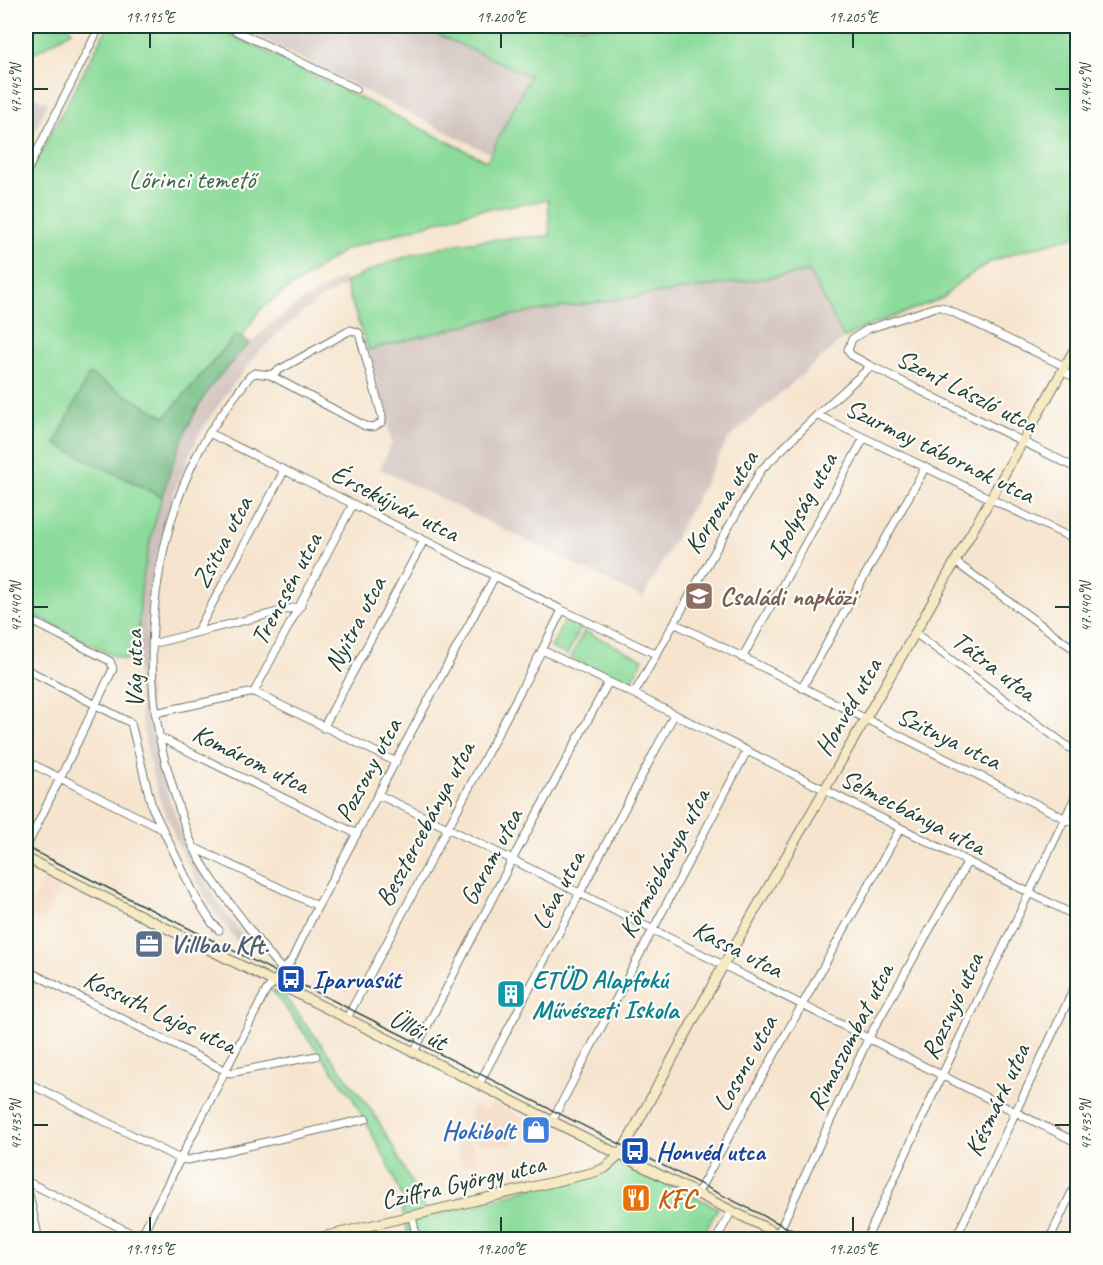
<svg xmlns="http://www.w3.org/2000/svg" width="1103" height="1265" font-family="Caveat,sans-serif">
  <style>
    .built { fill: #f3d4bf }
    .industrial { fill: #cfc0bb }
    .green { fill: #8bdb9a; stroke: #558c67; stroke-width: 1.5 }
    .forest { fill: #70bb82; stroke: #487c5b; stroke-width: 1.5 }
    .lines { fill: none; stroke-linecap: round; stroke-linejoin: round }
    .street-casing { stroke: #6a776a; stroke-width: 9 }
    .secondary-casing { stroke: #6a776a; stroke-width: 11 }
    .street { stroke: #fff; stroke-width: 7 }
    .secondary { stroke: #f6e9c3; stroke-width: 9 }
    .tram { stroke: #1f3d34; stroke-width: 1.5 }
    .ticks { fill: none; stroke: #1f3d34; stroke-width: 2 }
    .labels { text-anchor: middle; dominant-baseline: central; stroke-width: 4.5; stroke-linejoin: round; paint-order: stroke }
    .park-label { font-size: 26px; fill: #3a644e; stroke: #fdfcf7 }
    .street-label { font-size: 26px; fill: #1f3d34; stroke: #fdfcf7 }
    .education-label { font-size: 26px; font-weight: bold; fill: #785e54; stroke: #fdfcf7; text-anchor: start }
    .service-label { font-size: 26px; font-weight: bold; fill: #4e5e75; stroke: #fdfcf7; text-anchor: start }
    .transit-label { font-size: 26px; font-weight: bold; fill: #164399; stroke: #fdfcf7; text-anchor: start }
    .culture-label { font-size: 26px; font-weight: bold; fill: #0d838f; stroke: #fdfcf7; text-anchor: start }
    .shop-label { font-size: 26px; font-weight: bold; fill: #366cbe; stroke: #fdfcf7; text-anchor: end }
    .food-label { font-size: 26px; font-weight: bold; fill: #c56008; stroke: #fdfcf7; text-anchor: start }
    .neatline { fill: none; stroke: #1f3d34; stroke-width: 2 }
    .ticks-label { font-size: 15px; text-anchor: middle; fill: #1f3d34 }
  </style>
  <rect width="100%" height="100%" fill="#fdfcf7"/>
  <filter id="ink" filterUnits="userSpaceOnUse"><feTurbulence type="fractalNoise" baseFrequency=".0167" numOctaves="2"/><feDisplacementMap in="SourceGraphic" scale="12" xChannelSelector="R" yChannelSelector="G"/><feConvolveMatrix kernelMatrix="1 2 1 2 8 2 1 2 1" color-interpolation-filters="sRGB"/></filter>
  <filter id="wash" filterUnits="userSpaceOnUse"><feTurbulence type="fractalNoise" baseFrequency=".008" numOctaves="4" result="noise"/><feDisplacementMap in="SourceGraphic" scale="24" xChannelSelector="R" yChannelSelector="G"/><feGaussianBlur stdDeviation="1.35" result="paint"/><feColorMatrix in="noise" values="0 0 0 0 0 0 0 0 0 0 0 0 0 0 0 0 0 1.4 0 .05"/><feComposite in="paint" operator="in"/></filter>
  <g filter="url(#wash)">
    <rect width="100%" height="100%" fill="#f6e4ce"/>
    <path class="built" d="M44 880 61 889 43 924 26 915Z
      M490 1101 524 1118 510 1146 471 1142 475 1161 461 1165 454 1140H458L474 1105 486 1110Z"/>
    <path class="industrial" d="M235 26H427L426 29 530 76 491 154Z
      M26 92 48 103 26 149Z
      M809 272 844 338 728 439 643 598 380 469 392 443 368 350 490 319 543 310Z
      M343 277 346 285 319 300 289 323 259 352 225 395 199 434 175 490 154 567 147 623V663L151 725 159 763 171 803 185 840 215 897 249 945 236 941 208 902 179 847 159 797 148 756 140 710 137 663 141 587 151 536 162 497 185 433 201 402 222 374 267 327 298 304Z"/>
    <path class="green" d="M26 26H69L72 31 26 58Z
      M108 26H214L487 161 530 76 425 29 427 26H1077V236L1021 251 990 262 958 283 943 298 863 328 844 338 809 272 543 310 490 319 368 350 345 283C416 245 471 239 550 236L548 200 473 211 346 249 271 301 258 312 241 338 236 335 165 417 56 444 162 497 151 536 141 587 137 663 114 656 26 611V181Z
      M566 617 582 625 567 655 551 648Z
      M584 631 643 659 630 686 571 658Z
      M272 990 283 994 374 1114 392 1145 428 1216 473 1207 547 1182 591 1171 615 1157 718 1208 701 1239H409L402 1209 407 1208 386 1160 352 1097Z"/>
    <path class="forest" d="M236 335 250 343C237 357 222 372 210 388 187 421 174 459 162 497L55 444 89 374 165 417Z"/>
  </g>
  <g filter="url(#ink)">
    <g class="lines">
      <g class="street-casing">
        <path id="street" d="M226 26 356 89
          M26 173 100 26
          M1064 366 942 307H936L868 329 852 339 848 350 851 355 871 366 1078 469
          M1061 371 1078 379
          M270 375 347 332 351 330 359 333 382 416V422L374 427 365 426 270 375 255 373 250 376C231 401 211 427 197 455 155 538 143 645 159 735 162 754 169 773 174 792 180 811 185 830 194 848 207 875 227 899 245 923 257 939 268 955 282 969
          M817 415 1078 541
          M209 433 353 504 562 610
          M954 561 1078 652
          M26 618 110 661 113 669 26 848
          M674 623 1078 825
          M197 632 284 471
          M915 633 1078 754
          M152 644 301 606
          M656 654 562 610 542 650 634 694 761 470 817 415 871 366
          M742 658 864 438
          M26 669 131 723 152 807 196 898 212 923 219 930
          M802 688 925 468
          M254 692 353 504
          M634 694 1078 917
          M155 713 254 692 396 762
          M323 728 424 540
          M159 737 357 834
          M26 761 160 828
          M379 795C614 907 844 1028 1078 1143
          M193 847 318 906
          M26 970 230 1073 316 1056
          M347 1018 542 650
          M414 1052 512 860 608 683
          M26 1082 180 1159 188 1160 366 1119
          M479 1084 674 715
          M552 1121 747 751
          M26 1181 139 1237
          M26 1181 39 1240
          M698 1192 900 829
          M412 1216 417 1240
          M778 1234 868 1039 967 863
          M139 1240 266 991 291 961 318 906 495 576
          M716 1240 732 1210
          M866 1240 942 1075 1078 791
          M955 1240 1078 980
          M1049 1240 1078 1179"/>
      </g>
      <g class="secondary-casing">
        <path id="secondary" d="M26 858 790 1240
          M310 1240 595 1172 605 1168 620 1155 724 964 915 633 1078 343"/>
      </g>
      <use href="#street" class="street"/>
      <use href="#secondary" class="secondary"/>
      <path class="tram" d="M26 847 812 1240"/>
    </g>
  </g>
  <path class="ticks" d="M150 33V48M501 33V48M853 33V48M33 89H48M1055 89H1070M33 607H48M1055 607H1070M33 1125H48M1055 1125H1070M150 1217V1232M501 1217V1232M853 1217V1232"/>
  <defs>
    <g id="school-square" transform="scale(1.5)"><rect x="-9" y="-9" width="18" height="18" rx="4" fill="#8d6e63" stroke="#fdfcf7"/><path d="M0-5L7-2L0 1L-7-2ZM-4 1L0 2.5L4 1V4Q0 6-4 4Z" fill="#fff"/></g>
    <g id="office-square" transform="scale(1.5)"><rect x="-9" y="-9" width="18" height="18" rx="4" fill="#5c6f8a" stroke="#fdfcf7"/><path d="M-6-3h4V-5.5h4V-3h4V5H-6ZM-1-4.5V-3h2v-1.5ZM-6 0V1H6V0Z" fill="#fff"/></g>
    <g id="bus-square" transform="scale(1.5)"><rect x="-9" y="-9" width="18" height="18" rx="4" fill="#1a4fb4" stroke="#fdfcf7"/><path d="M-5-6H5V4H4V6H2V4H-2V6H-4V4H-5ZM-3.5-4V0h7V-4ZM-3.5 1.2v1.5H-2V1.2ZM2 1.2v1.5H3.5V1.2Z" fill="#fff"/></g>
    <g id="building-square" transform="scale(1.5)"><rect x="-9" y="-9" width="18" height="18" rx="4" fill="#0f9aa8" stroke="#fdfcf7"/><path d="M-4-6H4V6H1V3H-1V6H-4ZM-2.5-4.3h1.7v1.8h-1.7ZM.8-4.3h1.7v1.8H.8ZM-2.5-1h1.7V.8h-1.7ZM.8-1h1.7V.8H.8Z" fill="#fff"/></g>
    <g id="shop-square" transform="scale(1.5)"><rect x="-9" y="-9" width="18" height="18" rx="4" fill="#3f7fe0" stroke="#fdfcf7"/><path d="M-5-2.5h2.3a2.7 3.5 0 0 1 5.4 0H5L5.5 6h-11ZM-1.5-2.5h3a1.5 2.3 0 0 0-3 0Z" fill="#fff"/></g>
    <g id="restaurant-square" transform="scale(1.5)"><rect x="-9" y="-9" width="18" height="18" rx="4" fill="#e8710a" stroke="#fdfcf7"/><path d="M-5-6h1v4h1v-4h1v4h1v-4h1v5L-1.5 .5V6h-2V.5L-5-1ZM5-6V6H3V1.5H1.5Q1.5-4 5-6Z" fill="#fff"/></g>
  </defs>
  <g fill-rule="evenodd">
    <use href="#school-square" x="699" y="596"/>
    <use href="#office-square" x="149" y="944"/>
    <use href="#bus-square" x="291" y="979"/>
    <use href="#building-square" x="511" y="994"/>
    <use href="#shop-square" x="536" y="1130"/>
    <use href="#bus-square" x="635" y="1151"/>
    <use href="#restaurant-square" x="636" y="1198"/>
  </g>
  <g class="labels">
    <g class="park-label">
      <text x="192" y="179">Lőrinci temető</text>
    </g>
    <g class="street-label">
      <text transform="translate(967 391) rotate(27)">Szent László utca</text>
      <text transform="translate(940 451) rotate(26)">Szurmay tábornok utca</text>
      <text transform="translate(721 502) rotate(-58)">Korpona utca</text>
      <text transform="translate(395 503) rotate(27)">Érsekújvár utca</text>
      <text transform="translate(802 506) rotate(-61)">Ipolyság utca</text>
      <text transform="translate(222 542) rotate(-62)">Zsitva utca</text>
      <text transform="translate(286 589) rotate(-62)">Trencsén utca</text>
      <text transform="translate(355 624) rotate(-62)">Nyitra utca</text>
      <text transform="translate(994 666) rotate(37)">Tátra utca</text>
      <text transform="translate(134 669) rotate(-91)">Vág utca</text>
      <text transform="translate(848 707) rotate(-60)">Honvéd utca</text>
      <text transform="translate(949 738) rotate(26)">Szitnya utca</text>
      <text transform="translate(251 759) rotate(26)">Komárom utca</text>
      <text transform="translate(368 770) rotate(-62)">Pozsony utca</text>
      <text transform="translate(913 812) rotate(27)">Selmecbánya utca</text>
      <text transform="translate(425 824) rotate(-62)">Besztercebánya utca</text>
      <text transform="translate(491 857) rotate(-62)">Garam utca</text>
      <text transform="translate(664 863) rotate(-62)">Körmöcbánya utca</text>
      <text transform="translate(558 890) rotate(-62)">Léva utca</text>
      <text transform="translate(738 949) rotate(27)">Kassa utca</text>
      <text transform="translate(952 1006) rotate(-65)">Rozsnyó utca</text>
      <text transform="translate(160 1012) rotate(25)">Kossuth Lajos utca</text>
      <text transform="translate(418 1030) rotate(27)">Üllői út</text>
      <text transform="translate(850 1037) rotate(-63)">Rimaszombat utca</text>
      <text transform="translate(745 1063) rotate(-61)">Losonc utca</text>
      <text transform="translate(997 1100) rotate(-65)">Késmárk utca</text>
      <text transform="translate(463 1182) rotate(-13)">Cziffra György utca</text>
    </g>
    <g class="education-label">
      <text x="720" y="596">Családi napközi</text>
    </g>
    <g class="service-label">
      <text x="170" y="944">Villbau Kft.</text>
    </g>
    <g class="transit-label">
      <text x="312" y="979">Iparvasút</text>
      <text x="656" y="1151">Honvéd utca</text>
    </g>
    <g class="culture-label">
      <text x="532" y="979">ETÜD Alapfokú<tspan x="532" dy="30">Művészeti Iskola</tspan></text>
    </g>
    <g class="shop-label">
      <text x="515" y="1130">Hokibolt</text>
    </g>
    <g class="food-label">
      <text x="657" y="1198">KFC</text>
    </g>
  </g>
  <rect width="1103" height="1265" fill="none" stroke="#fdfcf7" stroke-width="66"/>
  <rect x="33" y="33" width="1037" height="1199" class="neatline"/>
  <g class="ticks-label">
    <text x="150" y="22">19.195°E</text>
    <text x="501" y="22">19.200°E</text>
    <text x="853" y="22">19.205°E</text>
    <text transform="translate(16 89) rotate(-90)" y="5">47.445°N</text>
    <text transform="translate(1086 89) rotate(-90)" y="5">47.445°N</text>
    <text transform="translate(16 607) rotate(-90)" y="5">47.440°N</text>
    <text transform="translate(1086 607) rotate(-90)" y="5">47.440°N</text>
    <text transform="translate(16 1125) rotate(-90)" y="5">47.435°N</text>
    <text transform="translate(1086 1125) rotate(-90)" y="5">47.435°N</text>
    <text x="150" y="1254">19.195°E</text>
    <text x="501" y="1254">19.200°E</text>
    <text x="853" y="1254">19.205°E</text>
  </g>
</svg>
